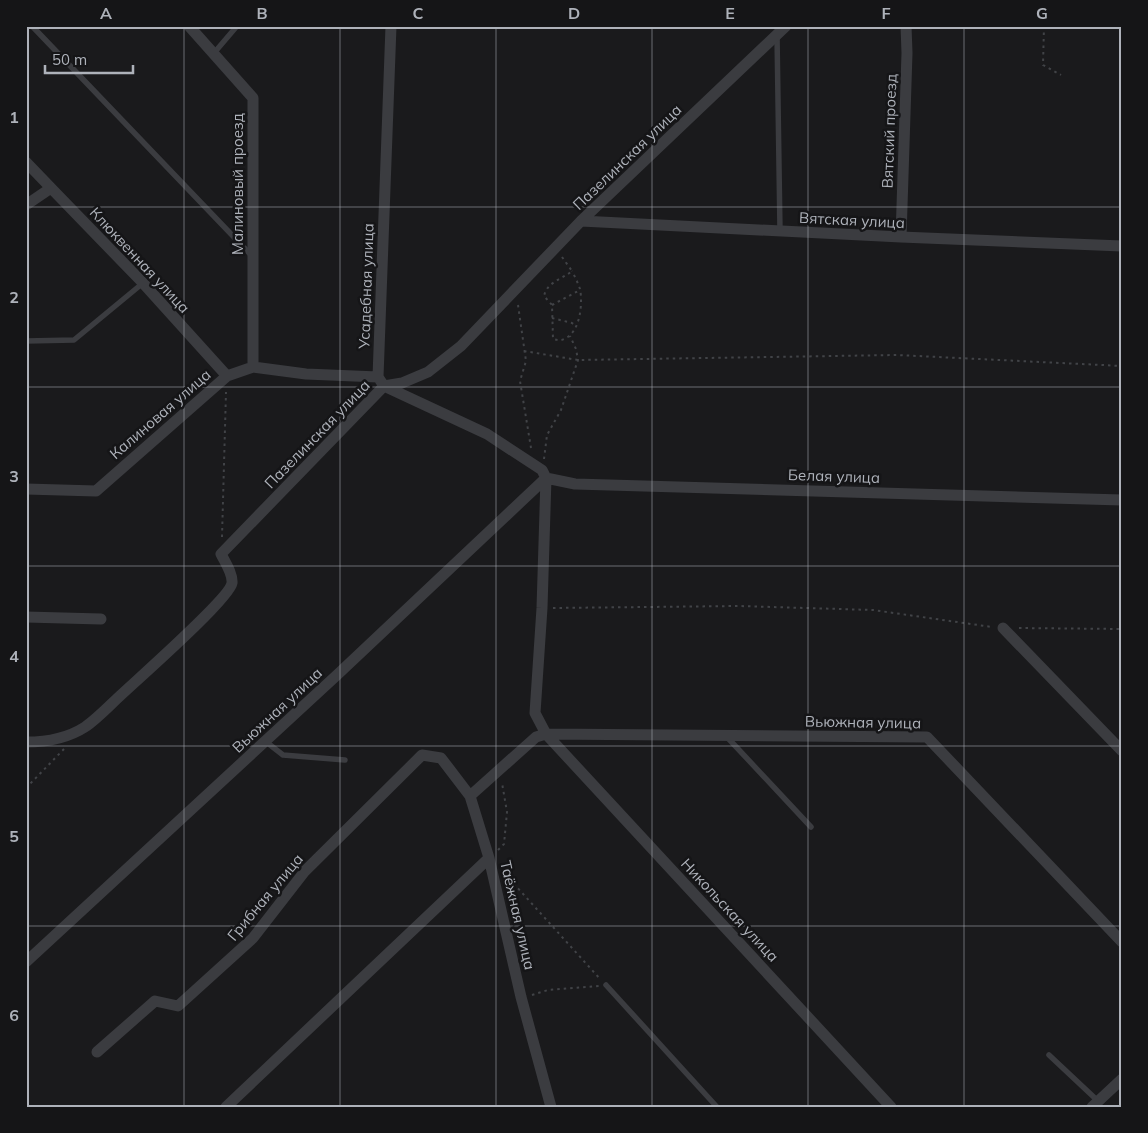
<svg xmlns="http://www.w3.org/2000/svg" width="1148" height="1133" font-family="Mulish,sans-serif">
  <style>
    .lines { fill: none; stroke-linecap: round; stroke-linejoin: round }
    .path { stroke: #414347; stroke-width: 2; stroke-dasharray: 2.5 4; stroke-linecap: butt }
    .service { stroke: #3b3c40; stroke-width: 5.5 }
    .minor { stroke: #3b3c40; stroke-width: 11 }
    .grid { fill: none; stroke: #aeb2ba; stroke-width: 1; stroke-opacity: 0.55 }
    .labels { text-anchor: middle; dominant-baseline: central; stroke-width: 5; stroke-linejoin: round; paint-order: stroke }
    .street-label { font-size: 15px; fill: #aeb2ba; stroke: #151517 }
    .neatline { fill: none; stroke: #aeb2ba; stroke-width: 2 }
    .grid-label { font-size: 16px; text-anchor: middle; font-weight: bold; fill: #aeb2ba }
  </style>
  <rect width="100%" height="100%" fill="#1a1a1c"/>
  <g class="lines">
    <path class="path" d="M1044 26 1043 65 1061 75
      M562 257 572 271C561 280 547 282 544 296L552 305 553 339C557 340 560 341 564 339 580 333 583 304 580 289 578 283 575 277 572 271
      M518 305 526 361 520 381 531 448
      M552 305 580 290
      M552 318 572 323 576 326
      M524 351 578 360 897 355 1122 366
      M544 459 547 435 561 410 578 360 576 349 570 336
      M222 537 226 392
      M553 608 738 606 873 610 992 627
      M1019 628 1122 629
      M26 788 64 749
      M498 850 504 844 507 812 502 783
      M505 874 601 980
      M532 995 548 990 599 986"/>
    <path class="service" d="M32 26 252 256
      M777 35 780 231
      M214 53 237 26
      M26 341 74 340 143 283
      M726 736 811 827
      M265 741 283 755 345 760
      M606 985 717 1107
      M1049 1055 1098 1101"/>
    <path class="minor" d="M189 26 253 98V367
      M391 26 378 377 384 386 487 434 542 470 546 478 542 608 535 713 546 734 891 1107
      M26 162 51 188
      M26 205 51 188 143 283 227 376
      M581 221 901 237 1122 246
      M901 237 907 53 906 26
      M546 478 575 484 1122 500
      M26 489 96 491 227 376 253 367 306 374 378 377
      M26 617 101 619
      M1003 628 1122 751
      M26 742C46 742 68 738 85 727 97 719 111 704 122 694 139 678 230 598 232 583 233 574 225 562 221 554L384 386 402 383 428 372 461 346 581 221 786 26
      M470 796 536 737 546 734 927 737 1122 942
      M26 962 337 675 546 478
      M97 1052 155 1001 178 1006 253 938 305 871 422 755 441 758 470 796 489 858 521 997 551 1107
      M226 1107 489 858
      M1092 1107 1122 1079"/>
  </g>
  <path class="grid" d="M184 26V1107M340 26V1107M496 26V1107M652 26V1107M808 26V1107M964 26V1107M26 207H1122M26 387H1122M26 566H1122M26 746H1122M26 926H1122"/>
  <g class="labels">
    <g class="street-label">
      <text transform="translate(889 131) rotate(-88)">Вятский проезд</text>
      <text transform="translate(627 157) rotate(-44)">Пазелинская улица</text>
      <text transform="translate(237 184) rotate(-90)">Малиновый проезд</text>
      <text transform="translate(852 220) rotate(3)">Вятская улица</text>
      <text transform="translate(140 260) rotate(47)">Клюквенная улица</text>
      <text transform="translate(366 286) rotate(-88)">Усадебная улица</text>
      <text transform="translate(160 414) rotate(-41)">Калиновая улица</text>
      <text transform="translate(317 434) rotate(-46)">Пазелинская улица</text>
      <text transform="translate(834 476) rotate(2)">Белая улица</text>
      <text transform="translate(277 710) rotate(-43)">Вьюжная улица</text>
      <text transform="translate(863 722) rotate(1)">Вьюжная улица</text>
      <text transform="translate(265 897) rotate(-50)">Грибная улица</text>
      <text transform="translate(730 910) rotate(47)">Никольская улица</text>
      <text transform="translate(518 915) rotate(77)">Таёжная улица</text>
    </g>
  </g>
  <rect width="1148" height="1133" fill="none" stroke="#151517" stroke-width="55"/>
  <path d="M45 65v8h88v-8" fill="none" stroke="#aeb2ba" stroke-width="2.5"/>
  <text x="52" y="65" font-size="15" fill="#aeb2ba" stroke="#151517" stroke-width="4" paint-order="stroke">50 m</text>
  <rect x="28" y="28" width="1092" height="1078" class="neatline"/>
  <g class="grid-label">
    <text x="106" y="19">A</text>
    <text x="262" y="19">B</text>
    <text x="418" y="19">C</text>
    <text x="574" y="19">D</text>
    <text x="730" y="19">E</text>
    <text x="886" y="19">F</text>
    <text x="1042" y="19">G</text>
    <text x="14" y="123">1</text>
    <text x="14" y="303">2</text>
    <text x="14" y="482">3</text>
    <text x="14" y="662">4</text>
    <text x="14" y="842">5</text>
    <text x="14" y="1021">6</text>
  </g>
</svg>
